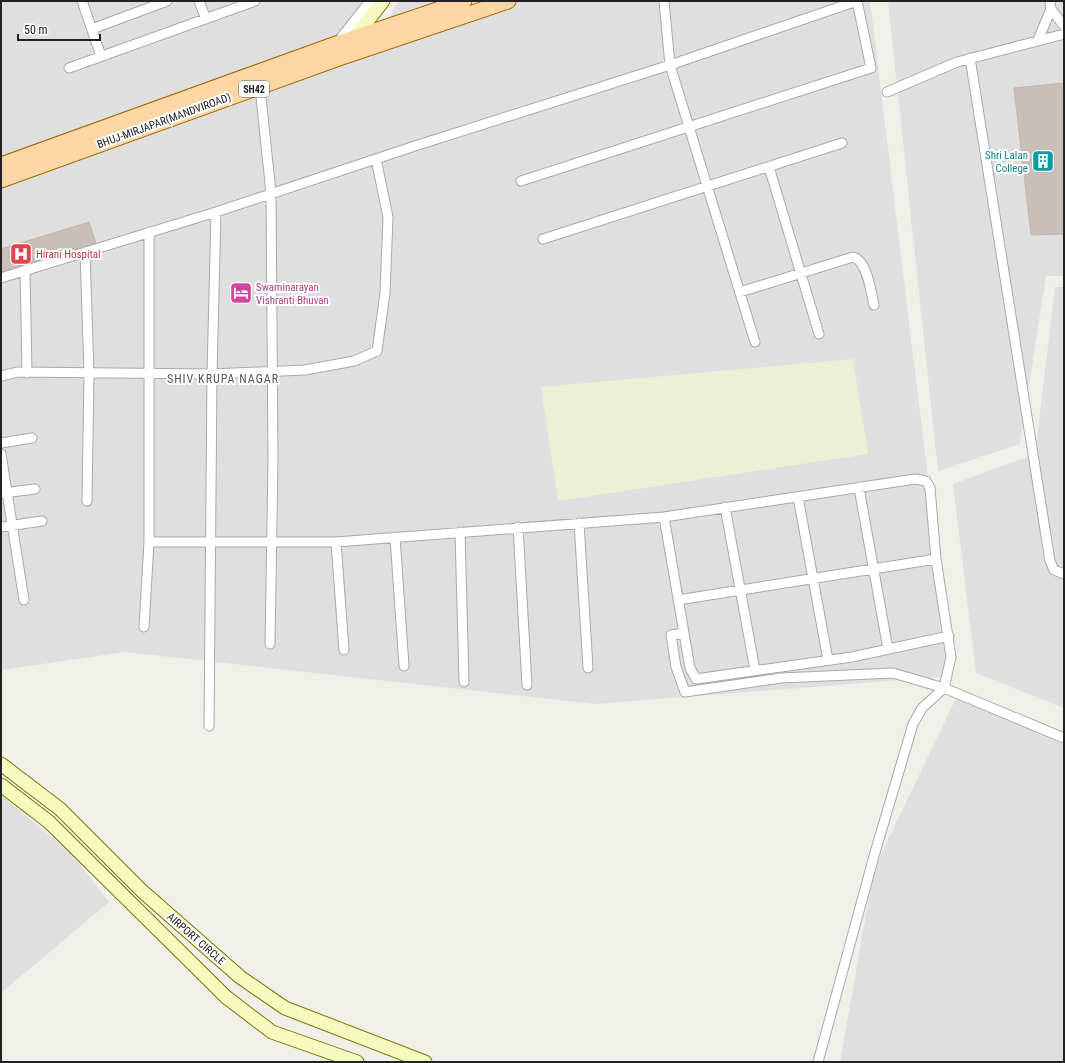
<svg xmlns="http://www.w3.org/2000/svg" width="1065" height="1063" font-family="'Roboto Condensed',sans-serif">
  <style>
    .residential { fill: #e0dfdf }
    .farmland { fill: #eef0d5 }
    .building { fill: #c7bfb8; stroke: #c4b6ab }
    .lines { fill: none; stroke-linecap: round; stroke-linejoin: round }
    .street-casing { stroke: #a9a9a9; stroke-width: 11 }
    .secondary-casing { stroke: #707d05; stroke-width: 15 }
    .primary-casing { stroke: #a06b00; stroke-width: 17 }
    .street { stroke: #fff; stroke-width: 9 }
    .secondary { stroke: #f7fabf; stroke-width: 13 }
    .primary { stroke: #fcd6a4; stroke-width: 15 }
    .labels { text-anchor: middle; dominant-baseline: central; stroke-width: 4; stroke-linejoin: round; paint-order: stroke }
    .shield { fill: #fff; stroke: #646464; stroke-width: 1 }
    .shield-label { font-size: 10px; font-weight: bold; fill: #222 }
    .street-label { font-size: 11px; fill: #222; stroke: #fff }
    .culture-label { font-size: 11px; fill: #0d838f; stroke: #fff; text-anchor: end }
    .health-label { font-size: 11px; fill: #be3a42; stroke: #fff; text-anchor: start }
    .hotel-label { font-size: 11px; fill: #b23c85; stroke: #fff; text-anchor: start }
    .neighbourhood-label { font-size: 12px; letter-spacing: 1px; fill: #555; stroke: #fff }
  </style>
  <rect width="100%" height="100%" fill="#f2efe9"/>
  <path class="residential" d="M1 1H368L345 39 2 158Z
    M398 1H471L381 32Z
    M517 1H870L952 676 595 704 125 652 1 670V179Z
    M888 1H1064V276H1046L1020 444 938 471Z
    M1055 287H1064V708L976 673 953 484 1035 454Z
    M958 694 1064 736V1062H840L874 869Z
    M1 795 70 852 109 902 1 993Z"/>
  <path class="farmland" d="M853 359 868 454 558 501 541 387Z"/>
  <path class="building" d="M1064 83V234L1031 235 1014 88Z
    M89 222 96 243 1 272V249Z"/>
  <g class="lines">
    <g class="street-casing">
      <path id="street" d="M82 1 101 56
        M199 1 206 19
        M664 1 670 65 755 342
        M1051 9 1064 26
        M92 29 167 1
        M1038 40 1051 9 1050 1
        M337 43 370 1
        M970 58 1050 561 1054 570 1064 574
        M69 68 255 1
        M260 87 271 193 273 459 270 644
        M887 92 957 62 1064 34
        M769 167 819 334
        M543 239 842 143
        M85 252 89 373 87 501
        M25 270 27 373
        M1 278 216 212 418 145 670 65 857 1 871 68 521 181
        M740 292 853 257C867 260 871 292 874 305
        M1 376 18 372 212 374 305 370 354 361 377 351 385 293 388 217 376 159
        M1 443 32 438
        M1 454 24 600
        M859 488 888 649
        M3 493 35 489
        M798 497 828 660
        M725 507 755 670
        M664 517 690 668 696 679 852 657 949 636
        M579 523 588 668
        M1 527 42 521
        M518 527 527 685
        M460 532 464 682
        M395 537 404 666
        M149 542H336L664 517 915 479 926 481 930 488 936 559 951 657 944 688 922 708 913 724 874 856 818 1062
        M336 542 344 650
        M678 600 936 559
        M144 627 149 542V232
        M684 633 671 635 676 667 685 692 781 678 893 673 944 688 1064 738
        M209 726 212 374 216 212"/>
    </g>
    <g class="secondary-casing">
      <path id="secondary" d="M352 41 383 1
        M1 764 60 809 142 891 240 977 285 1008 425 1062
        M1 785 49 822 226 997 272 1032 357 1062"/>
    </g>
    <g class="primary-casing">
      <path id="primary" d="M1 165 336 44 464 1
        M1 180 339 58 508 1"/>
    </g>
    <use href="#street" class="street"/>
    <use href="#secondary" class="secondary"/>
    <use href="#primary" class="primary"/>
  </g>
  <defs>
    <g id="building-square" transform="scale(1.15)"><rect x="-9" y="-9" width="18" height="18" rx="4" fill="#0f9aa8" stroke="#fff"/><path d="M-4-6H4V6H1V3H-1V6H-4ZM-2.5-4.3h1.7v1.8h-1.7ZM.8-4.3h1.7v1.8H.8ZM-2.5-1h1.7V.8h-1.7ZM.8-1h1.7V.8H.8Z" fill="#fff"/></g>
    <g id="hospital-square" transform="scale(1.15)"><rect x="-9" y="-9" width="18" height="18" rx="4" fill="#e0444e" stroke="#fff"/><path d="M-5-5h3v3.5h4V-5h3V5h-3V1.5h-4V5h-3Z" fill="#fff"/></g>
    <g id="hotel-square" transform="scale(1.15)"><rect x="-9" y="-9" width="18" height="18" rx="4" fill="#d1479c" stroke="#fff"/><path d="M-6-4.5h1.5V1H6V5H4.5V3h-9V5H-6ZM-4 0a1.8 1.8 0 1 1 3.6 0ZM.5 0V-2.5h3Q6-2.5 6 0Z" fill="#fff"/></g>
  </defs>
  <g fill-rule="evenodd">
    <use href="#building-square" x="1043" y="161"/>
    <use href="#hospital-square" x="21" y="254"/>
    <use href="#hotel-square" x="241" y="293"/>
  </g>
  <g class="labels">
    <rect class="shield" x="239" y="81" width="30" height="16" rx="3"/>
    <g class="shield-label">
      <text x="254" y="89">SH42</text>
    </g>
    <g class="street-label">
      <text transform="translate(164 121) rotate(-20)">BHUJ-MIRJAPAR(MANDVIROAD)</text>
      <text transform="translate(196 939) rotate(41)">AIRPORT CIRCLE</text>
    </g>
    <g class="culture-label">
      <text x="1028" y="155">Shri Lalan<tspan x="1028" dy="13">College</tspan></text>
    </g>
    <g class="health-label">
      <text x="36" y="254">Hirani Hospital</text>
    </g>
    <g class="hotel-label">
      <text x="256" y="287">Swaminarayan<tspan x="256" dy="13">Vishranti Bhuvan</tspan></text>
    </g>
    <g class="neighbourhood-label">
      <text x="223" y="379">SHIV KRUPA NAGAR</text>
    </g>
  </g>
  <rect width="1065" height="1063" fill="none" stroke="#222222" stroke-width="4"/>
  <path d="M18 34v6h82v-6" fill="none" stroke="#222222" stroke-width="2"/>
  <text x="24" y="34" font-size="12" fill="#222222" stroke="#ffffff" stroke-width="3" paint-order="stroke">50 m</text>
</svg>
